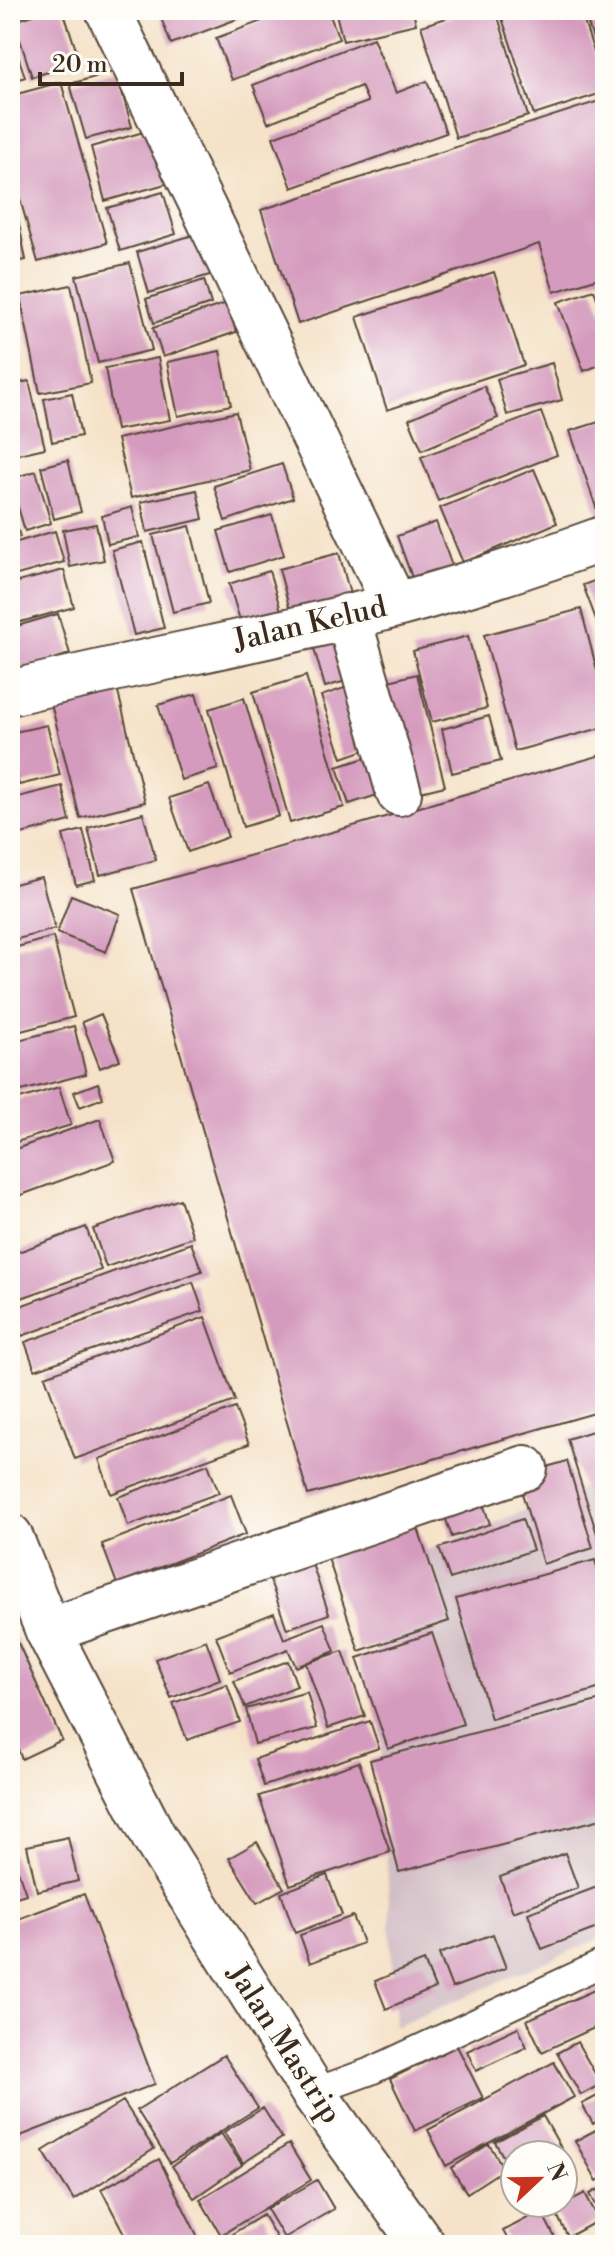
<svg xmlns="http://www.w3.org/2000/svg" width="615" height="2255" font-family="'Libre Bodoni',serif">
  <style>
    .industrial { fill: #d2bec5 }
    .building { fill: #d59bbe }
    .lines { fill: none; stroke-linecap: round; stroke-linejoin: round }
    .service-casing { stroke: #574638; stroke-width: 30 }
    .minor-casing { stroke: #574638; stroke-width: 48 }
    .primary-casing { stroke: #574638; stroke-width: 48 }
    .service { stroke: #fff; stroke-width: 26 }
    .minor { stroke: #fff; stroke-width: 44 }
    .primary { stroke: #fff; stroke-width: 44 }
    .labels { text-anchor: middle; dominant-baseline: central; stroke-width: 6; stroke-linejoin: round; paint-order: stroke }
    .street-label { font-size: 30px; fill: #3b2a1e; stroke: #fdfcf7 }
  </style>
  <rect width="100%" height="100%" fill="#fdfcf7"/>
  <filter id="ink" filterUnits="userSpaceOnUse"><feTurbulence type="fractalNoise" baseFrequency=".0125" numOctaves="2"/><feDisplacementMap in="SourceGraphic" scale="16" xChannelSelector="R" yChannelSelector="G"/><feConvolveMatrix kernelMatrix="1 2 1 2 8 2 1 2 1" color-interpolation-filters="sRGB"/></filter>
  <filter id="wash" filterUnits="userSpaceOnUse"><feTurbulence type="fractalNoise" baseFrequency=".006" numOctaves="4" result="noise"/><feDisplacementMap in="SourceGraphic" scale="32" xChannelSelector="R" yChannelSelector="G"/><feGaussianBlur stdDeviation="1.8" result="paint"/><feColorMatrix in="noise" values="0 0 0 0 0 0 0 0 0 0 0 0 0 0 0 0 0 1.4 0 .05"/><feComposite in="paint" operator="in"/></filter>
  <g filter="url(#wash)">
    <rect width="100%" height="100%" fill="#f5e2c8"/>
    <path class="industrial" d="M605 1478V1936L395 2027 373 1572Z"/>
    <g id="blocks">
      <path class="building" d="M49 10H63L80 62 32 77 14 21Z
        M158 10H261L171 44Z
        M291 10H328L339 39 232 80 216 38Z
        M335 10H413L416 24 343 41Z
        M472 10H496L528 116 456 138 421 26Z
        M505 10H580L605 85V92L534 115 500 12Z
        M583 10H605V72Z
        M10 31 25 77 10 82Z
        M373 38 396 93 427 81 446 133 292 188 273 137 368 102 361 86 268 123 253 85Z
        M116 71 132 127 86 139 70 84Z
        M61 82 107 243 38 262 10 164V96Z
        M605 99V276L554 292 539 244 298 324 261 210Z
        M154 129 169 183 105 201 91 147Z
        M163 192 176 234 120 251 107 208Z
        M17 214 26 260 10 263V216Z
        M200 233 213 274 149 293 137 252Z
        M130 263 152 350 98 363 76 276Z
        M494 272 524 365 387 410 357 317Z
        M204 280 211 304 154 323 146 299Z
        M71 285 91 383 40 393 20 296Z
        M594 290 605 320V363L584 371 558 302Z
        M227 303 236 332 163 357 153 328Z
        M10 320 20 358 10 360Z
        M220 351 231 405 178 416 167 362Z
        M158 358 170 420 116 430 105 368Z
        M552 363 562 400 507 415 497 379Z
        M29 381 45 448 10 456V385Z
        M484 386 498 418 422 450 409 419Z
        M72 393 81 436 52 442 44 399Z
        M236 412 250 470 131 498 117 439Z
        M541 412 557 455 438 501 421 457Z
        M605 420V513L599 516 570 431Z
        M68 460 81 512 54 519 41 467Z
        M282 464 293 498 225 521 214 486Z
        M534 469 557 523 463 563 440 508Z
        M36 471 51 523 25 531 10 479Z
        M197 490 203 519 147 532 141 502Z
        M11 505 20 537 10 540V506Z
        M132 507 139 537 108 544 102 516Z
        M272 515 284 555 230 572 218 531Z
        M436 522 453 569 414 583 397 536Z
        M96 524 104 560 70 567 63 530Z
        M190 526 209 603 173 612 153 535Z
        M55 531 64 562 10 577V544Z
        M143 542 164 628 134 635 112 550Z
        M339 553 351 598 291 614 279 569Z
        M64 570 74 607 10 625V584Z
        M269 571 283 617 243 630 229 584Z
        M605 577V643L583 585Z
        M581 609 605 701V727L515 751 484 635Z
        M58 614 70 654 10 673V628Z
        M349 627 363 676 325 687 311 638Z
        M468 636 487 708 432 722 413 651Z
        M417 674 445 786 404 796 377 684Z
        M306 676 344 807 290 823 253 692Z
        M115 680 145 802 80 818 49 696Z
        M362 682 382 744 342 758 321 696Z
        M196 694 218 769 181 780 158 705Z
        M244 698 279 816 243 827 209 709Z
        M489 716 501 761 452 773 442 729Z
        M47 725 60 775 19 785 10 748V733Z
        M384 752 396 789 349 804 337 767Z
        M605 754V1410L308 1495 133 889Z
        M209 785 228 837 188 852 169 798Z
        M62 786 70 821 10 837V799Z
        M143 813 156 860 100 875 88 828Z
        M83 830 95 880 76 885 63 835Z
        M41 877 55 929 10 941V885Z
        M71 895 120 914 106 952 57 933Z
        M53 937 74 1017 10 1034V949Z
        M101 1014 120 1060 100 1068 82 1022Z
        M74 1026 86 1074 10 1094V1042Z
        M98 1083 103 1098 80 1107 74 1092Z
        M59 1087 71 1125 10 1144V1102Z
        M100 1119 115 1161 10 1199V1151Z
        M180 1199 193 1237 106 1267 93 1229Z
        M86 1227 101 1270 10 1302V1255Z
        M191 1243 202 1271 22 1336 12 1309Z
        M193 1282 203 1311 35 1370 25 1342Z
        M205 1317 235 1401 75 1459 45 1376Z
        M235 1408 249 1444 111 1494 99 1459Z
        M605 1427V1555L604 1556 567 1439Z
        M567 1461 593 1548 543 1564 517 1476Z
        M208 1464 219 1493 128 1526 118 1497Z
        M231 1495 246 1534 117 1584 102 1544Z
        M480 1495 490 1524 452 1537 442 1508Z
        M414 1516 449 1621 359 1651 324 1546Z
        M522 1519 533 1550 450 1579 439 1548Z
        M310 1558 329 1614 287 1629 267 1572Z
        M595 1560 605 1595V1687L491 1719 456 1599Z
        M274 1613 284 1639 324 1623 335 1651 296 1667 288 1649 230 1672 216 1636Z
        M10 1625 62 1740 22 1759 10 1732Z
        M432 1633 463 1724 388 1749 357 1658Z
        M206 1640 220 1679 171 1698 155 1659Z
        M343 1651 365 1716 328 1728 306 1663Z
        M288 1661 297 1686 245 1707 234 1681Z
        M227 1684 240 1722 187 1740 173 1703Z
        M307 1692 317 1728 255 1744 246 1709Z
        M605 1699V1818L399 1872 370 1760Z
        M370 1721 379 1748 264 1786 255 1759Z
        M359 1762 390 1852 290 1885 259 1796Z
        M68 1837 78 1881 37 1891 27 1846Z
        M257 1842 284 1888 257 1903 229 1858Z
        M10 1848 26 1894 10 1899Z
        M565 1853 578 1888 513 1912 500 1877Z
        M327 1875 342 1915 295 1933 281 1893Z
        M605 1884V1925L542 1949 528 1913Z
        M84 1894 155 2084 10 2140V1922Z
        M353 1916 363 1943 310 1963 300 1935Z
        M493 1934 506 1968 452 1988 439 1954Z
        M424 1961 435 1988 386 2009 375 1981Z
        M601 1987 605 1997V2023L542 2052 527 2020Z
        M518 2027 527 2047 476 2071 467 2051Z
        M577 2042 601 2084 581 2095 557 2053Z
        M457 2046 483 2098 415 2131 390 2079Z
        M224 2055 258 2108 170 2163 137 2110Z
        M554 2062 574 2097 446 2166 428 2130Z
        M605 2092V2118L593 2124 582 2104Z
        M123 2101 154 2149 74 2200 43 2151Z
        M263 2108 282 2138 243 2163 224 2132Z
        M543 2116 565 2155H515V2178L495 2142Z
        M605 2125V2177L597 2181 575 2141Z
        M221 2133 242 2165 194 2198 172 2166Z
        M289 2144 311 2180 221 2235 200 2199Z
        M489 2144 504 2169 467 2193 451 2168Z
        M159 2159 199 2239 188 2245H130L101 2189Z
        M317 2180 334 2209 284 2238 267 2209Z
        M605 2186V2221L590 2194Z
        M585 2193 599 2220 568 2237 554 2209Z
        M541 2211 559 2245H511L503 2231Z
        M263 2215 276 2237 262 2245H238L232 2234Z"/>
    </g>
  </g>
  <g filter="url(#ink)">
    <use href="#blocks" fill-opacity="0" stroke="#574638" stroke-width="2"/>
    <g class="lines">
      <g class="service-casing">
        <path id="service" d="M313 2092 371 2071 605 1962"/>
      </g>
      <g class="minor-casing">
        <path id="minor" d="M108 10 395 605
          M348 616 399 793
          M10 693C138 661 269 639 396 605 467 586 536 563 605 538
          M48 1631 525 1468"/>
      </g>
      <g class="primary-casing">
        <path id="primary" d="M10 1536 48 1631 154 1837 313 2092 423 2245"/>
      </g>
      <use href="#service" class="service"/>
      <use href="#minor" class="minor"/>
      <use href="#primary" class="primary"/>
    </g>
  </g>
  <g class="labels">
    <g class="street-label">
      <text transform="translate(310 624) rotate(-13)">Jalan Kelud</text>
      <text transform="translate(284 2044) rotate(57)">Jalan Mastrip</text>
    </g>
  </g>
  <rect width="615" height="2255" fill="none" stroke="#fdfcf7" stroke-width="40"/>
  <g transform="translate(539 2179) rotate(68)"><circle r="38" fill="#fdfcf7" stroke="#afa8a0" stroke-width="2"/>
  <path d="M0-6L14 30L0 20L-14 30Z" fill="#c8321e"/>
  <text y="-12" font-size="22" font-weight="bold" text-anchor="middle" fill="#3b2a1e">N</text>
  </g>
  <path d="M40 72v12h142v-12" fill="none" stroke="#3b2a1e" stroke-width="4"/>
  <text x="52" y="72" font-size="24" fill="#3b2a1e" stroke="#fdfcf7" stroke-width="6" paint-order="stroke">20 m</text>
</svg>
